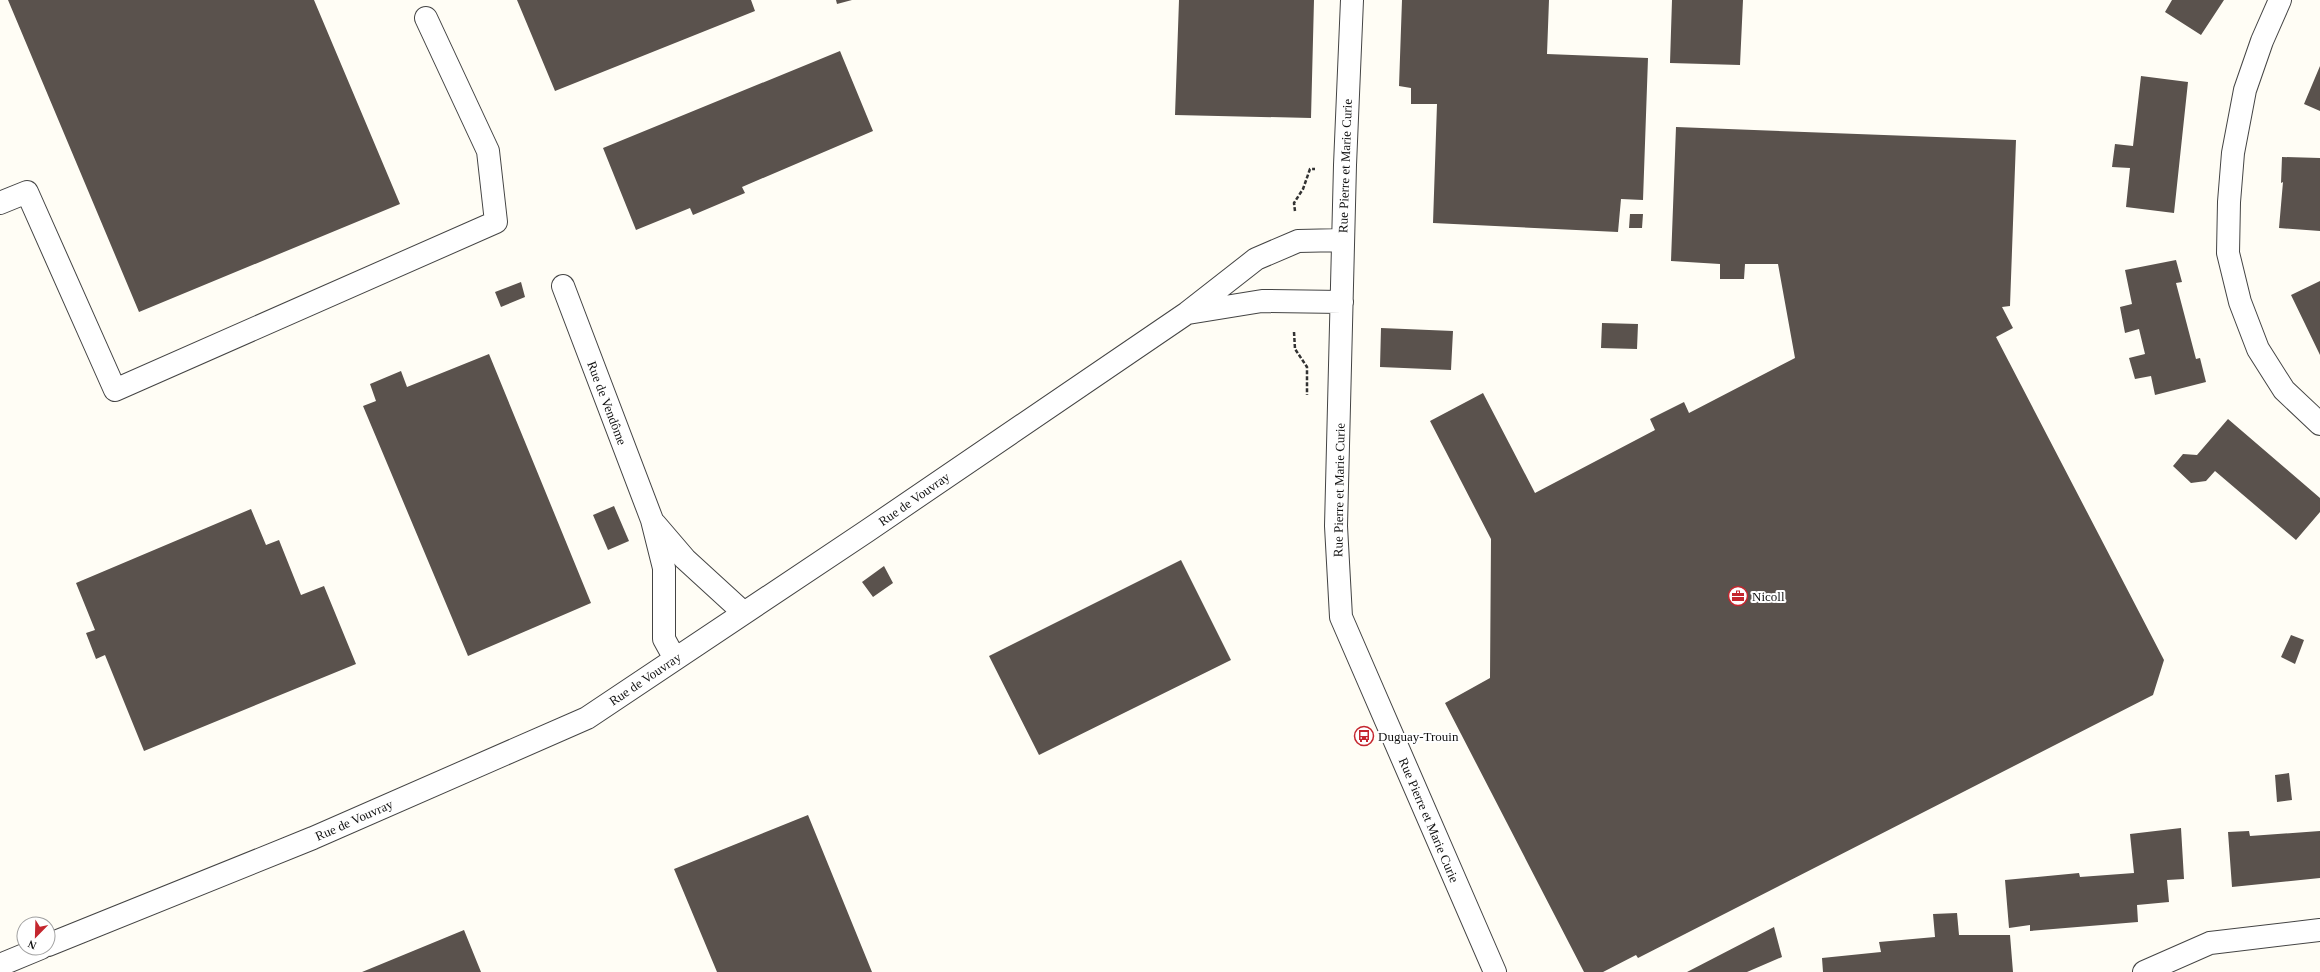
<svg xmlns="http://www.w3.org/2000/svg" width="2320" height="972" font-family="Georgia,serif">
  <style>
    .building { fill: #5a524d }
    .lines { fill: none; stroke-linecap: round; stroke-linejoin: round }
    .minor-casing { stroke: #444; stroke-width: 24 }
    .path { stroke: #333; stroke-width: 2.5; stroke-dasharray: 4 2; stroke-linecap: butt }
    .minor { stroke: #fff; stroke-width: 22 }
    .labels { text-anchor: middle; dominant-baseline: central; stroke-width: 4; stroke-linejoin: round; paint-order: stroke }
    .street-label { font-size: 13px; fill: #111; stroke: #fff }
    .poi-label { font-size: 13px; fill: #111; stroke: #fff; text-anchor: start }
  </style>
  <rect width="100%" height="100%" fill="#fffdf5"/>
  <path class="building" d="M8 0H314L400 204 139 312Z
    M517 0H751L755 11 555 91Z
    M836 0H852L837 4Z
    M1179 0H1314L1311 118 1175 115Z
    M1402 0H1549L1547 54 1648 58 1643 200 1621 199 1618 232 1433 223 1437 104H1411V88L1399 86Z
    M1672 0H1743L1740 65 1670 63Z
    M2172 0H2224L2201 35 2165 12Z
    M840 51 873 131 742 187 745 193 693 215 690 208 636 230 603 148Z
    M2320 66V111L2304 104Z
    M2141 76 2188 82 2174 213 2126 207 2130 168 2112 167 2115 144 2133 146Z
    M1676 127 2016 140 2010 306 2002 307 2013 328 1996 337 2164 660 2153 695 1638 958 1636 955 1603 972H1584L1445 703 1490 678 1491 539 1430 421 1483 393 1535 493 1655 430 1650 419 1684 402 1689 413 1795 358 1778 264H1745L1744 279H1720V264L1671 261Z
    M2282 157 2320 158V231L2279 228 2283 182 2281 183Z
    M1630 214H1643L1642 228H1629Z
    M2176 260 2182 282 2176 283 2196 359 2200 358 2206 382 2155 395 2151 376 2135 379 2129 358 2145 354 2139 329 2125 333 2120 307 2132 304 2125 270Z
    M2320 281V355L2291 295Z
    M521 282 525 297 501 307 495 292Z
    M1602 323 1638 324 1637 349 1601 348Z
    M1381 328 1453 331 1451 370 1380 367Z
    M489 354 591 603 468 656 363 406 376 401 370 384 401 371 407 387Z
    M2228 419 2320 498V512L2296 540 2215 471 2206 481 2191 483 2173 466 2183 454 2197 455Z
    M614 506 629 541 608 550 593 515Z
    M251 509 266 545 279 540 301 595 324 586 356 664 144 751 105 655 96 659 86 633 95 630 76 583Z
    M1181 560 1231 660 1039 755 989 656Z
    M884 566 893 583 873 597 862 582Z
    M2291 635 2304 640 2295 664 2281 657Z
    M2289 773 2292 800 2277 802 2275 775Z
    M808 815 872 972H717L674 869Z
    M2181 828 2184 879 2167 880 2169 902 2137 905 2138 922 2030 931V925L2009 928 2005 880 2079 873 2080 877 2134 873 2130 834Z
    M2249 831 2250 836 2320 831V878L2232 887 2228 832Z
    M1957 913 1959 935H2010L2013 972H1823L1822 958 1881 952 1879 942 1935 937 1933 914Z
    M1774 927 1782 957 1747 972H1687Z
    M464 930 481 972H362Z"/>
  <g class="lines">
    <g class="minor-casing">
      <path id="minor" d="M1352 0 1345 165 1336 526 1341 617 1495 972
        M2280 0 2262 41 2245 90 2233 153 2229 202 2228 253 2240 302 2258 349 2284 390 2320 424
        M0 203 27 192 115 390 496 222 488 151 426 18
        M563 286 652 520 664 568V639L675 659
        M1188 313 1262 301 1342 302
        M655 524 685 559 744 613
        M48 945 313 838 587 718 867 531 1187 313 1256 259 1298 241 1343 240
        M0 965 41 948
        M2144 972 2210 943 2320 930"/>
    </g>
    <path class="path" d="M1295 211 1294 203 1303 189 1310 169H1315
      M1294 332 1295 349 1307 367V395"/>
    <use href="#minor" class="minor"/>
  </g>
  <defs>
    <g id="office-ring" transform="scale(1)"><circle r="9.5" fill="#fff" stroke="#c4262e" stroke-width="1.5"/><path d="M-6-3h4V-5.5h4V-3h4V5H-6ZM-1-4.5V-3h2v-1.5ZM-6 0V1H6V0Z" fill="#c4262e"/></g>
    <g id="bus-ring" transform="scale(1)"><circle r="9.5" fill="#fff" stroke="#c4262e" stroke-width="1.5"/><path d="M-5-6H5V4H4V6H2V4H-2V6H-4V4H-5ZM-3.5-4V0h7V-4ZM-3.5 1.2v1.5H-2V1.2ZM2 1.2v1.5H3.5V1.2Z" fill="#c4262e"/></g>
  </defs>
  <g fill-rule="evenodd">
    <use href="#office-ring" x="1738" y="596"/>
    <use href="#bus-ring" x="1364" y="736"/>
  </g>
  <g class="labels">
    <g class="street-label">
      <text transform="translate(1345 166) rotate(-88)">Rue Pierre et Marie Curie</text>
      <text transform="translate(607 403) rotate(69)">Rue de Vendôme</text>
      <text transform="translate(1339 490) rotate(-89)">Rue Pierre et Marie Curie</text>
      <text transform="translate(914 499) rotate(-35)">Rue de Vouvray</text>
      <text transform="translate(645 679) rotate(-34)">Rue de Vouvray</text>
      <text transform="translate(354 820) rotate(-24)">Rue de Vouvray</text>
      <text transform="translate(1429 820) rotate(67)">Rue Pierre et Marie Curie</text>
    </g>
    <g class="poi-label">
      <text x="1752" y="596">Nicoll</text>
      <text x="1378" y="736">Duguay-Trouin</text>
    </g>
  </g>
  <g transform="translate(36 936) rotate(203)"><circle r="19" fill="#ffffff" stroke="#a0a0a0"/>
  <path d="M0-3L7 15L0 10L-7 15Z" fill="#c4262e"/>
  <text y="-6" font-size="11" font-weight="bold" text-anchor="middle" fill="#111111">N</text>
  </g>
</svg>
